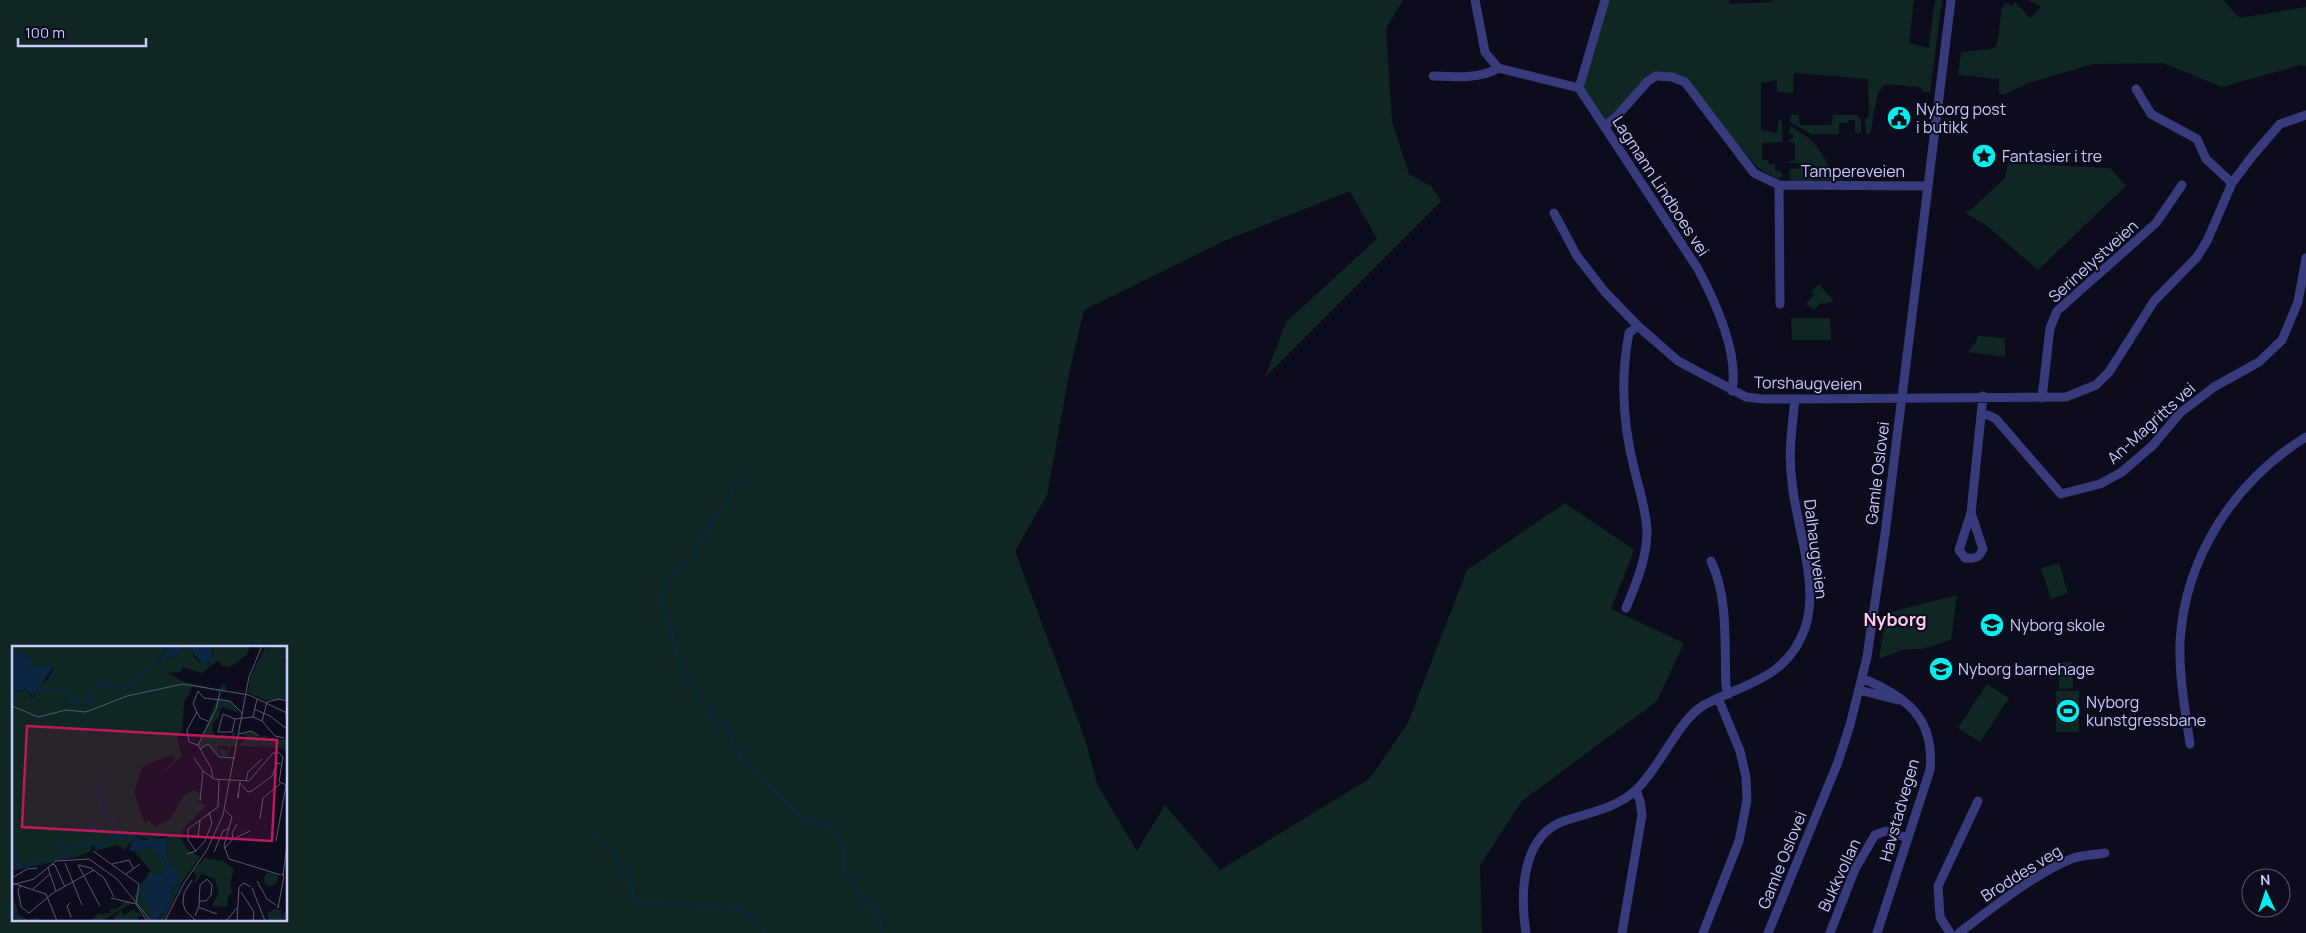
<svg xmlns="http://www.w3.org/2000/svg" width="2306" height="933" font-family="Manrope,sans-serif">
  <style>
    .green { fill: #0f2623; fill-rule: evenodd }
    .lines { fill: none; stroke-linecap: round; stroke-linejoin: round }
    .stream { stroke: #0c2540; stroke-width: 2.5 }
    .minor { stroke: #373b7b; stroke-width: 9 }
    .labels { text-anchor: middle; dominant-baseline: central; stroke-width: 4; stroke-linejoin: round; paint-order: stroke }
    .poi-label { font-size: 16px; fill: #c9c8fe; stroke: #0d0c1d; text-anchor: start }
    .street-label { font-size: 16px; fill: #c9c8fe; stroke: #0d0c1d }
    .neighbourhood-label { font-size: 18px; font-weight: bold; fill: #fecaf0; stroke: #0d0c1d }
    .inset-river { fill: none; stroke: #0c2540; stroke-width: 2.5 }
    .inset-road { fill: none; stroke: #585777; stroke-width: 1 }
    .view { fill: #c2185b; fill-opacity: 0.15; stroke: #c2185b; stroke-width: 2.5 }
    .inset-edge { fill: none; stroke: #c9c8fe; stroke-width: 2.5 }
  </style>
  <rect width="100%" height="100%" fill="#0d0c1d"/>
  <path class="green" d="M0 0H1403L1386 28 1392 121 1409 174 1431 186 1441 201 1265 377 1286 322 1377 239 1350 191 1224 241 1084 310 1070 369 1047 495 1015 551 1085 739 1097 784 1137 851 1165 805 1220 870 1369 779 1407 725 1467 570 1565 503 1634 550 1611 609 1684 643 1657 701 1522 801 1480 865 1482 933H0ZM14 647H286V919H14Z
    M1605 0H1729V4L1772 2 1773 0H1914L1909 43 1929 48 1935 0H1942L1930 92H1924L1920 87 1885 84 1878 92 1870 135 1866 133 1865 118 1869 117 1868 79 1794 73 1793 93 1777 92V80L1761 83V130L1777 133 1778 120H1782V142L1762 143V160H1768L1769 164H1775V171H1780L1783 176 1779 179 1758 168 1684 82 1656 76 1605 126 1579 88Z
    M2028 0H2223L2240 18 2306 7V66L2300 65 2222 87 2163 63 2093 64 2026 84 2003 95 1999 93V79L1958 75 1961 52 1992 49 1997 45 2002 9 2005 3 2012 6 2015 2 2030 18 2041 7Z
    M1798 115 1800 125H1831L1833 115H1856L1861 119V133H1855V120H1849L1848 123H1839V134H1811L1790 122V115Z
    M1790 126C1799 132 1811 138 1817 147 1832 168 1831 180 1860 179L1794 181 1790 180 1789 169H1799V163H1789V161H1795V143L1789 142V139H1793V134H1789Z
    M2008 163 2110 168 2126 186 2038 270 1986 225 1965 213 1973 208 2005 178Z
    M1819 284 1834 301 1824 304 1821 303 1814 310 1806 304 1813 296 1812 291Z
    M1791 318H1830L1831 340H1792Z
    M1977 336 2005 338V357L1968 352 1977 340Z
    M2059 563 2068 593 2051 599 2041 568Z
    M1957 595 1951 640 1922 649 1902 650 1879 659 1887 613Z
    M2058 662H2072L2073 688 2059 689Z
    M1987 684 2009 698 1980 742 1958 728Z
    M2056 691H2079V732H2056Z"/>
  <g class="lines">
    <path class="stream" d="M743 469 726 505 711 520 706 534 687 560 679 566 661 594 665 616 671 627 675 652 708 714 730 735 741 758 803 819 832 827 844 847V871L868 906H877L882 933
      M592 832 630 875 634 903C661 904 743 901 758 921
      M762 926 766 933"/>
    <path class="minor" d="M1475 0 1485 52 1498 68 1579 88
      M1605 0 1579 88 1698 269C1715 301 1739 354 1732 391
      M1433 76C1452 77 1482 79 1498 68
      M2136 89 2151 114 2197 139 2206 159 2232 183
      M1605 126 1617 116 1648 81 1656 76 1672 77 1685 82 1754 173 1779 185 1927 186
      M1779 185 1780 304
      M1554 213 1577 256 1605 292 1638 326 1678 361 1746 397 1763 399H1795L2066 397 2096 385 2109 372 2154 301 2197 257 2207 241 2232 183 2254 154 2280 124 2306 115
      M2042 398 2050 328 2057 311 2156 223 2182 185
      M1982 415H1988L1996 419 2061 494 2100 484 2122 472 2153 445 2180 413 2214 387 2259 362 2282 340 2298 302 2306 258
      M1971 513 1983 549C1979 558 1975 559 1965 558L1959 550 1971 513 1983 396
      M1711 561C1729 599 1724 646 1726 687L1729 694
      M1626 608C1636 584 1647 558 1647 531 1646 510 1640 492 1635 472 1623 426 1620 379 1629 333L1638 326
      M1862 678C1906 697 1935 717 1930 770L1877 933
      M1859 690 1898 700
      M2190 744C2185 710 2179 676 2180 642 2185 556 2235 481 2306 437
      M1526 933C1520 895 1521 836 1564 821 1588 813 1617 808 1636 790 1660 768 1678 720 1704 705 1745 683 1787 679 1805 628 1820 584 1796 527 1792 482 1788 455 1792 427 1795 399
      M1622 933 1642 815 1640 801 1636 790
      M1703 933 1739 841 1747 800 1746 777 1740 751 1719 700
      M1768 933 1838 762 1850 725 1867 657 1885 534 1951 0
      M1830 933 1855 869 1875 835 1886 831 1908 838
      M1950 933 1940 917 1938 886 1978 801
      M1959 933C1991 909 2034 874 2071 859 2081 855 2094 855 2105 853"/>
  </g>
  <defs>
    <g id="civic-disc" transform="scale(1.25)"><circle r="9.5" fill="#03efef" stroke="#0d0c1d"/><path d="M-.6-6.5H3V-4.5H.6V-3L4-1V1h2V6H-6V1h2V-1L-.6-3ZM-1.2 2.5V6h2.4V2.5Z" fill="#111"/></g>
    <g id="sight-disc" transform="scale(1.25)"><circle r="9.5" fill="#03efef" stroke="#0d0c1d"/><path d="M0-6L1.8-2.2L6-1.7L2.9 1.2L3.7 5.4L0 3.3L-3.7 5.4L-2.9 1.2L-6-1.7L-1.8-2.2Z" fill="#111"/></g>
    <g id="school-disc" transform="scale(1.25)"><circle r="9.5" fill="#03efef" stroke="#0d0c1d"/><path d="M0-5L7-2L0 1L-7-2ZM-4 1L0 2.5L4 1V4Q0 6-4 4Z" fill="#111"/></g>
    <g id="stadium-disc" transform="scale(1.25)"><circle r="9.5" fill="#03efef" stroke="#0d0c1d"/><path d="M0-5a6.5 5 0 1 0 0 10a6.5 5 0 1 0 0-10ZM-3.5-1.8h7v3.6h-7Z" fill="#111"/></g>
  </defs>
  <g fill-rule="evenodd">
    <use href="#civic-disc" x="1899" y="118"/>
    <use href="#sight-disc" x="1984" y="156"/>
    <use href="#school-disc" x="1992" y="625"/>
    <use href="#school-disc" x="1941" y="669"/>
    <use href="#stadium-disc" x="2068" y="711"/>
  </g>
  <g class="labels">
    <g class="poi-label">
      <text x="1916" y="109">Nyborg post<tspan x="1916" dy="18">i butikk</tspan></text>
      <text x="2002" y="156">Fantasier i tre</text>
      <text x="2010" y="625">Nyborg skole</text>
      <text x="1958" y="669">Nyborg barnehage</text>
      <text x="2086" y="702">Nyborg<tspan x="2086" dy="18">kunstgressbane</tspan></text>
    </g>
    <g class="street-label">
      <text x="1853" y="171">Tampereveien</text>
      <text transform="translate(1661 186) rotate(57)">Lagmann Lindboes vei</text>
      <text transform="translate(2093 261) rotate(-42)">Serinelystveien</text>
      <text transform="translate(1808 383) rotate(1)">Torshaugveien</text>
      <text transform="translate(2151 423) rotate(-42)">An-Magritts vei</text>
      <text transform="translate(1877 473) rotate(-83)">Gamle Oslovei</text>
      <text transform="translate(1816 549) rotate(83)">Dalhaugveien</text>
      <text transform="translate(1899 810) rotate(-74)">Havstadvegen</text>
      <text transform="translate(1782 860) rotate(-68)">Gamle Oslovei</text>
      <text transform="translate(2021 873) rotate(-32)">Broddes veg</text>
      <text transform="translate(1839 875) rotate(-65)">Bukkvollan</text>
    </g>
    <g class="neighbourhood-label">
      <text x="1895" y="619">Nyborg</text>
    </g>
  </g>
  <g transform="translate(12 646)">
    <rect width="275" height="275" fill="#0d0c1d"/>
    <path d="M0 0H156L147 16 163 11 174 0 180 3 181 10 188 17H198L202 6 199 0H238L234 10 218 21 210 20 206 14 190 27 171 21 168 26 156 27 170 35 203 43H207L211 38 214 40 213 47 181 40 172 57 170 85 165 91 170 110 150 128 163 114 160 109 131 120 122 146 133 178 137 174 143 181 159 172 171 150 182 144 189 149 186 156 194 160 171 183 170 194 175 203 188 211 170 236 152 275H136L121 251 138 225 123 206 138 201 152 212 154 220 150 229 133 241 128 249 138 258 140 271 147 273 158 260 159 246 165 240 155 211 156 191 153 190 137 194 124 190 112 204 106 199 83 205V200L80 198 79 205 64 211 0 225V46L15 43 19 51 23 50 25 42 36 33 42 20H22L13 5 0 10ZM254 0H258L254 6 260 0H275V14H269L275 16V54H252L236 46 239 29ZM206 51 220 56 227 67 212 61 208 63 207 71 200 78 203 91 210 88 219 91 222 84 224 96 229 73 224 101 219 100 217 106 214 104 216 110H208V103L216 104 217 100H206L207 110 197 99 188 103 186 99ZM239 85 246 91 253 89 258 95 275 93V105L264 101 227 100 232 92 236 93 231 88ZM193 212 211 215 222 223 218 238 220 248 216 249 215 261 200 260 207 246 203 233 190 228 183 237 182 235 184 230 181 225ZM252 233a7 7 0 1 1 14 0a7 7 0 1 1-14 0ZM0 247 7 269 17 274 26 271 29 275H0ZM115 255 120 257 90 275H78L86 268 100 267 96 263H104ZM126 261 122 265 129 268 126 263 130 270 125 272 128 275H105L101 272 109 264 112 269ZM262 263 270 264 269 271 272 266H275V275H257L255 267Z" fill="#0f2623"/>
    <path d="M156 0H199L201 13 192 19 174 0 164 10 147 16ZM13 5 22 20 42 19 21 51 15 43 0 46V10ZM122 190 132 194 156 191 155 211 159 222 167 228V237L159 246 158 260 143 275 137 268 138 258 128 251V246L133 242 132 234 141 227 150 229 154 217 138 201 123 206 117 204Z" fill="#0c2540"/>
    <path class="inset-river" d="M25 45 47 43 58 49 60 56 73 53 78 56 80 53 76 51 85 38 111 43 134 25 141 15 146 16M93 135 84 148 88 162 101 175 105 183 103 188 122 190M75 174 79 182 92 184M42 194 54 203 78 197 88 202 95 193 108 190 123 194M0 206 6 219 12 221 29 214 41 215 46 210M47 209 60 208 63 204"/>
    <path class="inset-road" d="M0 60 26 71 54 64 74 66 115 50 171 38 237 49 275 67M242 63 258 70 275 83M185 66 175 84 177 96 186 99M241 71 245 53M223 73 220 86H206L211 68 223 73 241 71 250 75 263 90 272 92M196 75 188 72 181 58 186 45 192 52 218 55 231 68M250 75 255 56 267 53 275 55M227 88 239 85 247 90M188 103 196 98 207 111 223 112M182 112 191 125 202 133 237 135 261 107 266 106 271 111 267 136 275 139M201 133 199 122 186 99 204 63 208 46M234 135 236 126 250 113M228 137 236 146 240 145 260 130 265 117 269 118M226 147V152L228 136M188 155 191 125M213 164 220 171 212 200 217 213 269 229M248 173 251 152 268 138M186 191 188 175M221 193 220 187 225 178M264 195 274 139M212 203 221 193 238 185M81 205 127 238 124 258M184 205 176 194V183L206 161 207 134M202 206 211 185 217 182M175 208 184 205 193 195 200 177 197 166M53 217 70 259M39 218 43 219 53 241M100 218 117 214 121 222M66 219 79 222 92 232 102 251M66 219 88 260M270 227 271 230 275 198M38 228 44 245M114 228 128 218M0 232 15 223 25 222M180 234 172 247 171 257 173 264 184 275M245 235 255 253 264 259M0 237 34 248 45 275M0 239 22 233 44 215 77 213 105 233 139 275M9 239 6 244 9 261 17 267 41 247 82 224M240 242 253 275M21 243 38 228 36 221M229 246 242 266 241 275M99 252 124 258 135 275M58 257 55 260 59 271M266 259V262L272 230M186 261 205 268M183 270 187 260 188 239 195 233 200 239 199 249 194 255H187M153 275 172 237 195 204 211 169 237 31 250 0M214 275 225 262M225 275 227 241 232 237 239 241"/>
    <path class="view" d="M15 80 265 94 260 195 10 181Z"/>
    <rect width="275" height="275" class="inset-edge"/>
  </g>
  <g transform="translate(2266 893) rotate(357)"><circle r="24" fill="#0d0c1d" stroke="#585777"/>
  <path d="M0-4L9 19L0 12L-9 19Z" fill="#03efef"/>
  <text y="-8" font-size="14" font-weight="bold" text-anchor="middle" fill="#c9c8fe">N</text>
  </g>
  <path d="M18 38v8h128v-8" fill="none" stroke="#c9c8fe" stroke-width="2.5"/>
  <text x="25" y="38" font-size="15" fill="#c9c8fe" stroke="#0d0c1d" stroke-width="4" paint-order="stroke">100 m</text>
</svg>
